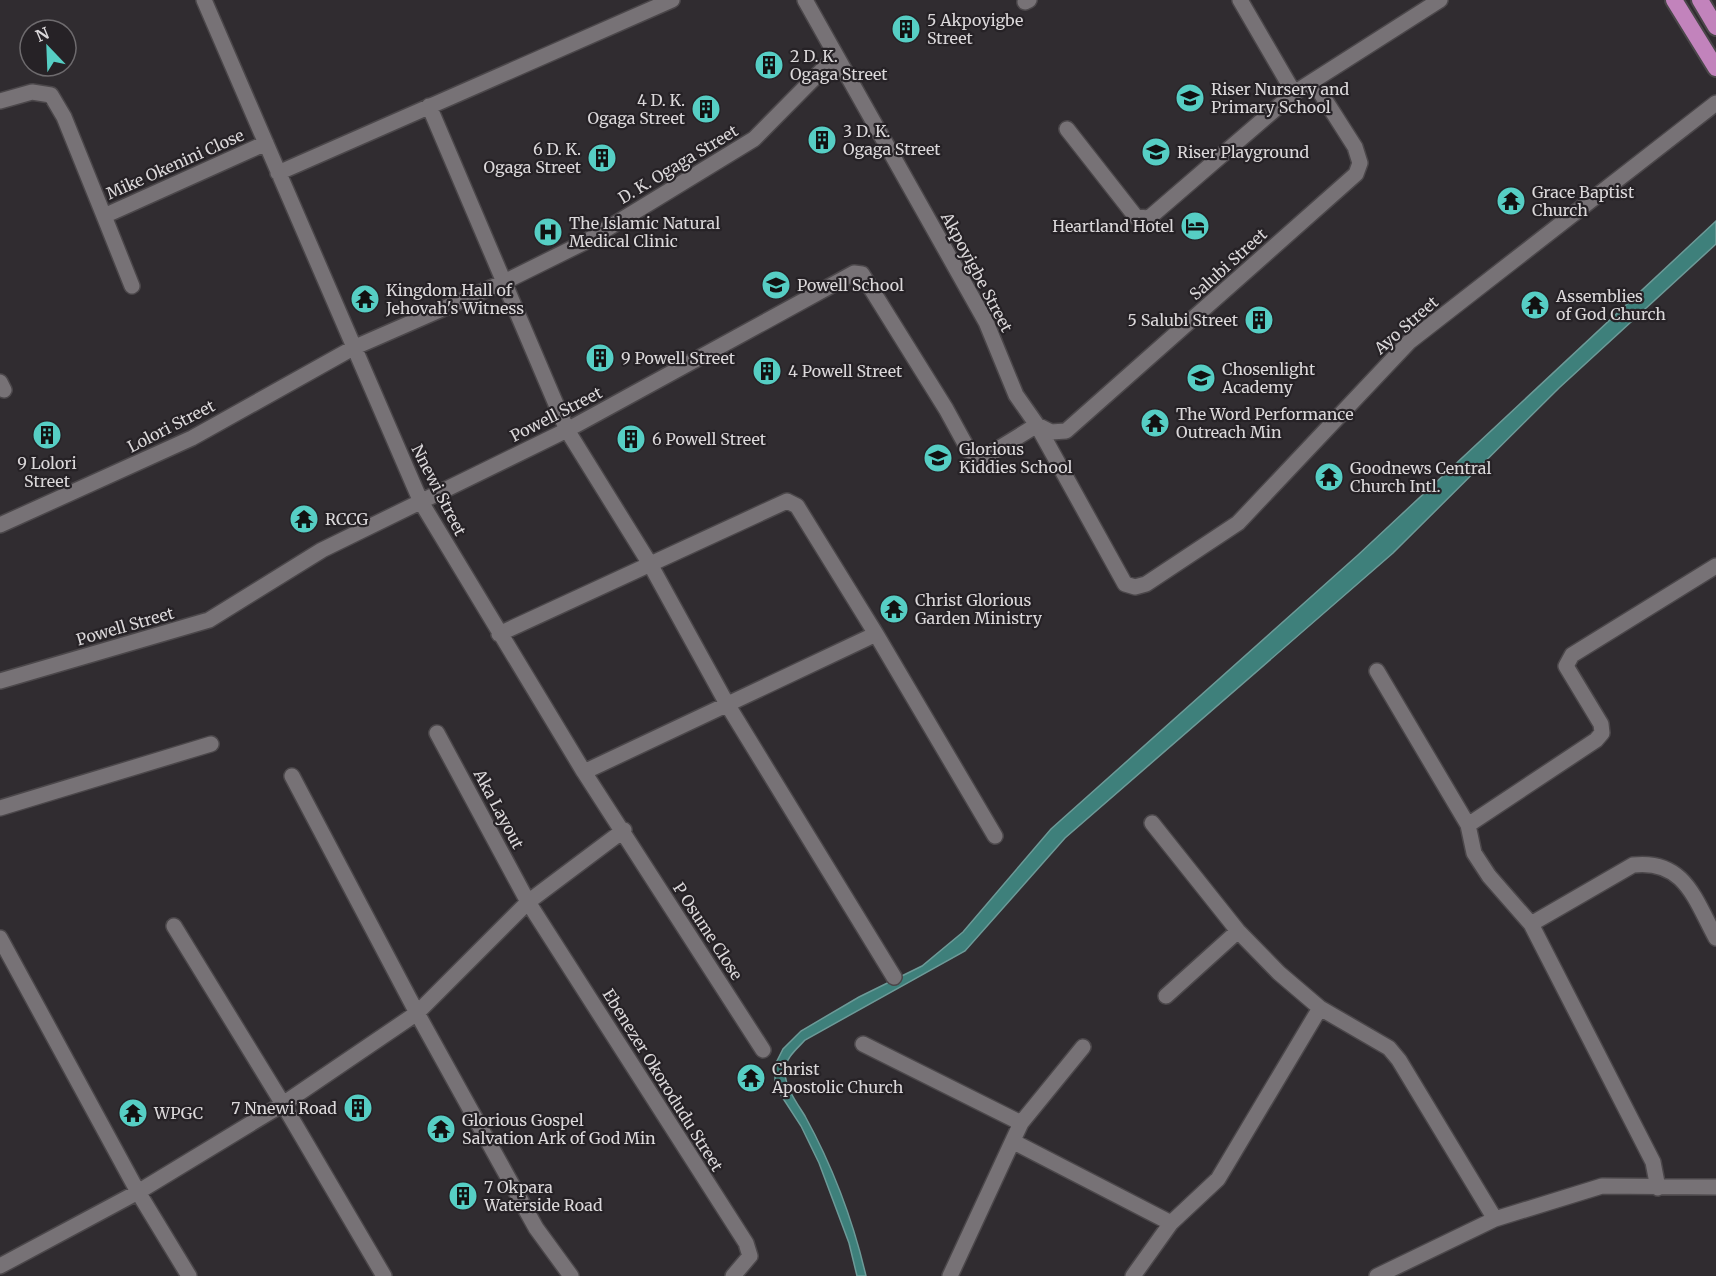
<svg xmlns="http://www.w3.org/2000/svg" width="1716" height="1276" font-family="Merriweather,serif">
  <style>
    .water { fill: #3e807b; stroke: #6d9a98; stroke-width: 1.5 }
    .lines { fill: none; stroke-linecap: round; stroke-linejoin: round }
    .minor-casing { stroke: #4b474a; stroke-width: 18 }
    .trunk-casing { stroke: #4b474a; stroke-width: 20 }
    .minor { stroke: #777276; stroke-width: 15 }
    .trunk { stroke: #c283bc; stroke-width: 16 }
    .labels { text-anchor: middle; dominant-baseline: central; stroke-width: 4.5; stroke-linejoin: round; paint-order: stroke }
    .poi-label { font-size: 16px; fill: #dbd8da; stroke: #262226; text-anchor: start }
    .street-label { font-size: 16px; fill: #dbd8da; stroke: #262226 }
  </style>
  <rect width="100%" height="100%" fill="#302c30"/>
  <path class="water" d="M1716 221V244L1559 388 1393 553 1065 838 965 951 805 1040C797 1049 786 1057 785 1070 784 1086 797 1103 805 1116 833 1167 853 1220 866 1276H857L849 1243 819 1163 801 1126 775 1086V1065L783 1049 801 1031 859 997 922 966 963 932 1051 829 1358 555Z"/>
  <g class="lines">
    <g class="minor-casing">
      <path id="minor" d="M204 0 421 502 584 772 763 1050
        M805 0 986 322 1016 395 1037 425 1125 584 1135 587 1146 584 1238 523 1409 342 1716 103
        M1240 0 1294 93
        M1025 2 1029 0
        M0 101 32 92 51 95 64 117 104 216 266 143
        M429 106 567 430 650 564 727 704 894 977
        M1067 129 1136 217 1149 218 1294 93 1440 0
        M278 173 672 0
        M104 216 132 286
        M0 382 4 390
        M0 525 192 438 353 348 504 282 587 241 754 139 836 56
        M499 634 787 501 797 506 876 634 995 836
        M1377 671 1468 825 1474 853 1489 876 1531 924 1653 1162 1658 1188
        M0 681 209 620 322 550 567 430 854 273 862 274 946 409 969 451 985 457 1037 425 1051 432 1066 431 1356 174 1360 163 1355 147 1313 81
        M437 733 528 902 746 1243 750 1256 733 1276
        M584 772 876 634
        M292 776 417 1013 536 1228 571 1276
        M0 808 211 744
        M1152 823 1238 931 1279 973 1320 1008 1389 1048 1399 1060 1495 1219
        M1468 825 1596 740 1602 733 1601 724 1566 666 1572 655 1716 566
        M1531 924 1633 865C1685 859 1695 900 1716 938
        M174 926 283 1104 384 1276
        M0 938 138 1192 189 1276
        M1166 996 1238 931
        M863 1044 1021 1123
        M1014 1142 1171 1223
        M0 1266 138 1192 283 1104 417 1013 528 902 624 830
        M950 1276 1021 1123 1083 1047
        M1133 1276 1171 1223 1218 1179 1320 1008
        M1377 1276 1495 1219 1602 1186 1716 1187"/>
    </g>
    <g class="trunk-casing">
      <path id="trunk" d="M1674 0 1716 68
        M1700 0 1716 27"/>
    </g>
    <use href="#minor" class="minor"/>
    <use href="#trunk" class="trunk"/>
  </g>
  <defs>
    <g id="building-disc" transform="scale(1.5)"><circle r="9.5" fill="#56cec4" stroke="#262226"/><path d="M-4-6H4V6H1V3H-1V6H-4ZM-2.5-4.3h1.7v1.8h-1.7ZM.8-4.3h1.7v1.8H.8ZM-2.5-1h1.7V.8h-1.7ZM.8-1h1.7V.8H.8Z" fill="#111"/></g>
    <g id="school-disc" transform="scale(1.5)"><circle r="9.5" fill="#56cec4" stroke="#262226"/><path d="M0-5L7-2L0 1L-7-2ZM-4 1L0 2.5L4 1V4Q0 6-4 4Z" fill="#111"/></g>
    <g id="temple-disc" transform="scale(1.5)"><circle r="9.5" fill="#56cec4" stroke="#262226"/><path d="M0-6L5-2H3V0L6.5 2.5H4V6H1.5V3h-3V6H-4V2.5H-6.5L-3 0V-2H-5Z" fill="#111"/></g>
    <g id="hotel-disc" transform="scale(1.5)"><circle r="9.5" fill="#56cec4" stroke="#262226"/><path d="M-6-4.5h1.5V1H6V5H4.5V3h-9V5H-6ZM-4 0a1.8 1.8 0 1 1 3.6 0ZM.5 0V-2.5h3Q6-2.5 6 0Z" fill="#111"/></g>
    <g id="hospital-disc" transform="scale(1.5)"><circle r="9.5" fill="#56cec4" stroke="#262226"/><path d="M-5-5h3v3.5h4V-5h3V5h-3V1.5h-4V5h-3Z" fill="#111"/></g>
  </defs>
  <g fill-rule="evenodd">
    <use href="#building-disc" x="906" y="29"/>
    <use href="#building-disc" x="769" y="65"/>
    <use href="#school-disc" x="1190" y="98"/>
    <use href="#building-disc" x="706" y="109"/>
    <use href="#building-disc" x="822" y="140"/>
    <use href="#school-disc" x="1156" y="152"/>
    <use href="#building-disc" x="602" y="158"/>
    <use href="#temple-disc" x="1511" y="201"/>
    <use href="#hotel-disc" x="1195" y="226"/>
    <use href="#hospital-disc" x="548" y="232"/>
    <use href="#school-disc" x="776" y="285"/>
    <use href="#temple-disc" x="365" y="299"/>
    <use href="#temple-disc" x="1535" y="305"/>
    <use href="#building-disc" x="1259" y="320"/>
    <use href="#building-disc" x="600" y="358"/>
    <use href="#building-disc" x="767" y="371"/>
    <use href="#school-disc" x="1201" y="378"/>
    <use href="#temple-disc" x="1155" y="423"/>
    <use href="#building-disc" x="47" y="435"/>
    <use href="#building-disc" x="631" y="439"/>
    <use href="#school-disc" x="938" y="458"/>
    <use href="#temple-disc" x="1329" y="477"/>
    <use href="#temple-disc" x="304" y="519"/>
    <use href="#temple-disc" x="894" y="609"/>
    <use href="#temple-disc" x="751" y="1078"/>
    <use href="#building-disc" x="358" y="1108"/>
    <use href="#temple-disc" x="133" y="1113"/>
    <use href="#temple-disc" x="441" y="1129"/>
    <use href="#building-disc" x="463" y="1196"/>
  </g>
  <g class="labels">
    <g class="poi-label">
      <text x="927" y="20">5 Akpoyigbe<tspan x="927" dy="18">Street</tspan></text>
      <text x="790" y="56">2 D. K.<tspan x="790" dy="18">Ogaga Street</tspan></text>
      <text x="1211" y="89">Riser Nursery and<tspan x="1211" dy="18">Primary School</tspan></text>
      <text x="685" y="100" text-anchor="end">4 D. K.<tspan x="685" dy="18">Ogaga Street</tspan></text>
      <text x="843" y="131">3 D. K.<tspan x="843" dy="18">Ogaga Street</tspan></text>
      <text x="581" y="149" text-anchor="end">6 D. K.<tspan x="581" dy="18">Ogaga Street</tspan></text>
      <text x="1177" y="152">Riser Playground</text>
      <text x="1532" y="192">Grace Baptist<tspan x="1532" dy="18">Church</tspan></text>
      <text x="569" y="223">The Islamic Natural<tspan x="569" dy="18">Medical Clinic</tspan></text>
      <text x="1174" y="226" text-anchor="end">Heartland Hotel</text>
      <text x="797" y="285">Powell School</text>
      <text x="386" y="290">Kingdom Hall of<tspan x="386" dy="18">Jehovah's Witness</tspan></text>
      <text x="1556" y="296">Assemblies<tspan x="1556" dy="18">of God Church</tspan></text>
      <text x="1238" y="320" text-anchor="end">5 Salubi Street</text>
      <text x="621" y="358">9 Powell Street</text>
      <text x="1222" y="369">Chosenlight<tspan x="1222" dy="18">Academy</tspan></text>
      <text x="788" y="371">4 Powell Street</text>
      <text x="1176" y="414">The Word Performance<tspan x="1176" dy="18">Outreach Min</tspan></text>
      <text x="652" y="439">6 Powell Street</text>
      <text x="959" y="449">Glorious<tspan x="959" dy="18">Kiddies School</tspan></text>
      <text x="47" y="463" text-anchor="middle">9 Lolori<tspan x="47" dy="18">Street</tspan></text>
      <text x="1350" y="468">Goodnews Central<tspan x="1350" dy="18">Church Intl.</tspan></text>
      <text x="325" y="519">RCCG</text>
      <text x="915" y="600">Christ Glorious<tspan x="915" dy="18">Garden Ministry</tspan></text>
      <text x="772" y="1069">Christ<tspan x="772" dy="18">Apostolic Church</tspan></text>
      <text x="337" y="1108" text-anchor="end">7 Nnewi Road</text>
      <text x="154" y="1113">WPGC</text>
      <text x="462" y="1120">Glorious Gospel<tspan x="462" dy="18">Salvation Ark of God Min</tspan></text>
      <text x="484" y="1187">7 Okpara<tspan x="484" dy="18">Waterside Road</tspan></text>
    </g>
    <g class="street-label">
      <text transform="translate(175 164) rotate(-24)">Mike Okenini Close</text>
      <text transform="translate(678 164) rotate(-31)">D. K. Ogaga Street</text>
      <text transform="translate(1228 264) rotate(-42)">Salubi Street</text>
      <text transform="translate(977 272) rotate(62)">Akpoyigbe Street</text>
      <text transform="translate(1406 325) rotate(-41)">Ayo Street</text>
      <text transform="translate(556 414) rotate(-27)">Powell Street</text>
      <text transform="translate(171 426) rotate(-27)">Lolori Street</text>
      <text transform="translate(439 490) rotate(63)">Nnewi Street</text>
      <text transform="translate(125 626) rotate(-16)">Powell Street</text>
      <text transform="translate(499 809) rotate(62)">Aka Layout</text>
      <text transform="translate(708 931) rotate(57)">P Osume Close</text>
      <text transform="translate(663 1080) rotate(58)">Ebenezer Okorodudu Street</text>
    </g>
  </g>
  <g transform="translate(48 48) rotate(337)"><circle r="28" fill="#262226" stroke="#6e6b6e" stroke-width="1.5"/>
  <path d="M0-4.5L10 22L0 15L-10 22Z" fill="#56cec4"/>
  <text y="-9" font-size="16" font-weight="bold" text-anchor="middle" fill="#dbd8da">N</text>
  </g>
</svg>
